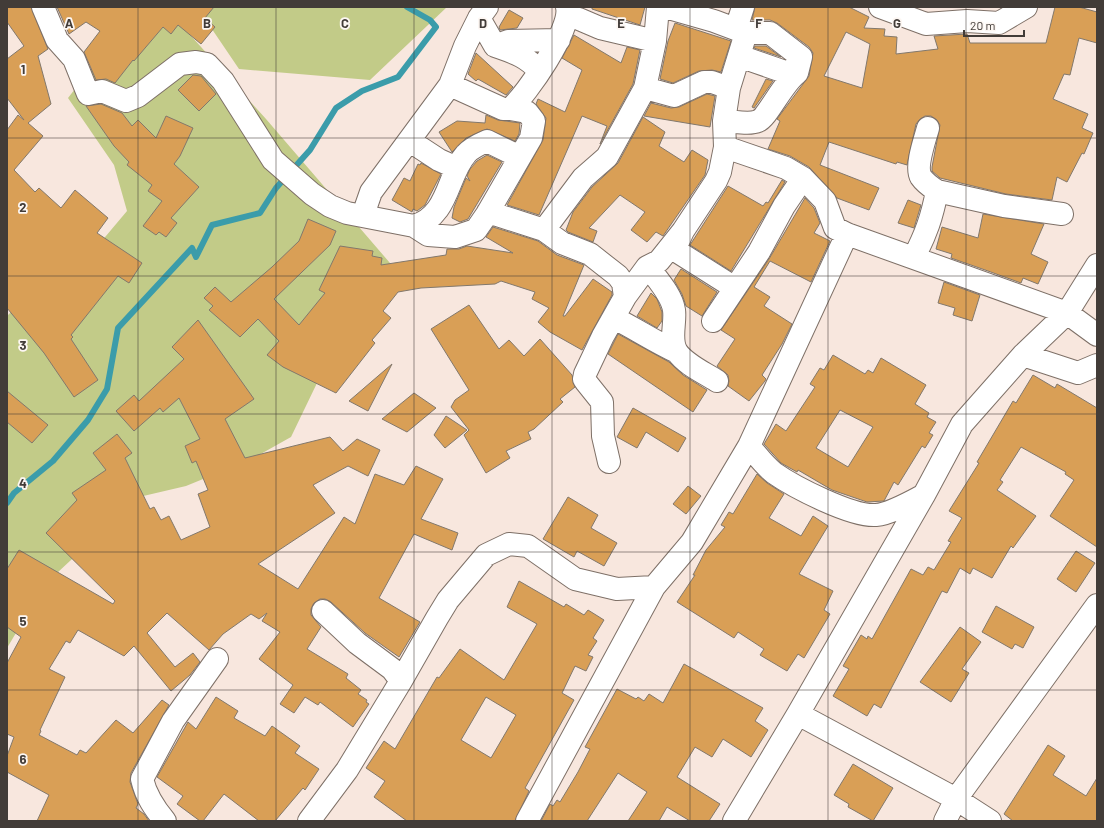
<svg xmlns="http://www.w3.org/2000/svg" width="1104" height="828" font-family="Barlow,sans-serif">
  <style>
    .green { fill: #c2cb88 }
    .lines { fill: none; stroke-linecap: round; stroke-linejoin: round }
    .stream { stroke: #3b9caa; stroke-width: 6 }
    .building { fill: #d99f56; stroke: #82786c; fill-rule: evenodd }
    .street-casing { stroke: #7e7067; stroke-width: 24 }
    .street { stroke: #fff; stroke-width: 22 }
    .grid { fill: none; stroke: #423c38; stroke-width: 1; stroke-opacity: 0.55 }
    .grid-label { font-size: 13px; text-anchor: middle; font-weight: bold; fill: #423c38; stroke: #fdf7f3; stroke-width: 3.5; stroke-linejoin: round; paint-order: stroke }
  </style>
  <rect width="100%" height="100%" fill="#f8e7de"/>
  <path class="green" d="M139 7H165L266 119 396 270 357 300 291 437 252 459 186 486 139 497 57 573 38 596 7 648V316L40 284 95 249 127 211 114 165 68 98Z
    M197 7H447L370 80 239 69Z"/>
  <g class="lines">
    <path class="stream" d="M7 503 14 493 53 461 88 420 107 389 118 328 192 248 196 257 212 225 260 213 276 188 310 150 336 108 362 91 398 77 436 27 430 20 407 7"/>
  </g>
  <path class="building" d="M7 7H31L48 49 38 56 51 104 28 123 43 136 14 170 35 192 39 188 61 208 75 190 108 218 97 233 142 263 129 283 118 276 71 335 73 337 71 339 98 380 74 397 44 353 7 308V130L18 115 24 120 7 98V59L24 46 7 22Z
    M57 7H214L205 18 215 27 201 44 178 25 171 34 163 27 134 61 133 60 115 83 106 79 96 80 84 52 100 31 86 22 69 34Z
    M592 7H645L640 25 592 9Z
    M755 7H849L869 17 864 28 885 29 884 36 897 37 896 54 938 49 934 36 967 34 970 43H1046L1055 7H1079L1097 12V43L1079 38 1070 75 1064 74 1053 99 1088 114 1082 128 1093 133 1084 154 1082 153 1067 182 1057 177 1052 200 1006 194 940 178 932 171V167L940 125 937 120 931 116H925L920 119 916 124 907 165 897 162 896 164 829 142 820 165 879 188 869 210 837 198 809 167 790 156 768 149 780 121 777 119 809 76 813 53 809 47 777 23 770 20H752ZM846 32 870 44 862 88 824 76Z
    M509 10 523 18 517 28 500 30 499 27Z
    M675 23 731 41 721 72 712 70 699 71 673 83 660 79 668 41Z
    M574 35 621 63 627 47 640 50 633 84 600 144 607 126 582 116 539 215 507 205 543 140 546 118 536 104 538 99 565 112 582 70 562 58Z
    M755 46H766L781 57 754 48Z
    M476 53 513 87 506 95 478 79 476 81 468 74Z
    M193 75 201 76 216 94 199 111 178 90Z
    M766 79 773 81 754 108 752 107Z
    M707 94 715 96 710 127 644 116 651 103 671 108 679 107Z
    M101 104 122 113 132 126 138 120 156 138 166 116 193 128 180 156 174 164 199 187 171 218 177 223 166 237 159 232 156 235 143 226 162 201 148 191 152 185 127 165 129 162 114 146 86 106Z
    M486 115 498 120 520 123 519 134 515 141 487 129 466 138 452 152 439 132 457 121 485 123Z
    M643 117 665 132 659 146 684 162 692 150 708 160 705 175 663 236 656 232 647 242 631 230 645 212 620 195 589 228 597 231 593 242 568 232 566 230 573 212 592 187 618 163Z
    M487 155 502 162 468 219 460 222 452 218 454 207 466 178 470 181 467 176 470 169 477 161Z
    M421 163 441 174 425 205 417 211 413 209 412 212 392 200 404 178 410 181 418 164 420 165Z
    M782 180 785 182 731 271 690 245 728 186 763 206 766 202 768 203Z
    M805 198 814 208 820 223 814 233 830 241 811 282 770 261 754 287 770 297 764 306 792 324 782 344 762 375 766 379 765 381 749 401 728 386 729 381 728 375 717 366 735 339 721 330 769 259Z
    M908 200 921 205 914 228 898 223Z
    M983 214 1044 224 1031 254 1048 262 1038 284 1023 278 1021 283 988 271 951 258 952 254 936 249 942 227 978 238Z
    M308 219 336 231 330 245 274 299 299 325 325 293 319 290 340 246 373 251 372 256 382 258 381 265 446 255 447 249H459L467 246 513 253 486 237 493 227 538 241 557 255 584 265 563 316H565L593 279 612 292V295L582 350 550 332 538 322 549 308 532 299 535 292 501 281 495 284 421 288 398 292 383 311 391 318 372 340 375 343 336 393 283 367 267 355 279 341 258 319 240 337 209 310 213 306 204 298 215 287 231 302 272 267 299 241Z
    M681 269 717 292 702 316 686 306 682 294 674 280Z
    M944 282 980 295 972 321 953 315 955 308 938 303Z
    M651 293 657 299 662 312V321L657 328 637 316Z
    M469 305 499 349 509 340 524 356 540 339 572 375 575 387 560 399 563 402 534 429 528 432 531 439 506 451 510 458 486 473 464 435 469 430 451 407 455 400 469 390 431 329Z
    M198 320 254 399 225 419 245 458 330 437 343 451 357 439 380 450 368 476 348 466 313 485 335 513 258 564 298 589 344 517 355 524 375 474 404 485 416 466 443 479 421 519 458 533 452 550 414 534 379 598 420 622 399 657 365 633 331 602 325 599H320L314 603 311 609V615L321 627 307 649 348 674 346 678 361 690 358 694 367 700 366 702 369 704 353 727 320 702 318 705 305 697 294 713 280 704 293 685 259 659 280 632 262 621 267 613 259 619 251 614 223 634 209 650 167 613 147 633 175 667 193 653 200 662 190 675 171 691 134 646 124 656 78 630 70 643 66 641 49 669 65 677 40 730 41 731 39 735 77 755 80 750 86 753 116 720 133 733 162 700 169 705 131 773 130 782 138 804 136 808 144 814 149 821H37L49 795 7 772V756L14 737 7 734V663L21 637 7 627V569L19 550 113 604 115 601 46 533 77 500 72 493 106 470 93 453 117 434 132 453 125 458 150 509 154 507 161 520 169 516 181 540 210 527 198 494 208 490 196 461 192 463 185 446 200 439 179 398 163 412 160 408 134 431 116 411 134 395 139 401 184 359 172 347Z
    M618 334 669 362 683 375 707 390 693 412 608 354Z
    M833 355 865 374 868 370 873 373 881 358 926 385 915 404 929 413 927 417 936 422 929 433 933 435 925 448 922 446 898 485 894 482 884 501 867 502 832 490 798 470 797 472 781 463 764 444 776 424 786 431 815 387 810 384 820 368 824 370ZM840 410 873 427 848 467 816 448Z
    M392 364 368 411 349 401Z
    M1033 375 1055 388 1057 384 1097 408V547L1050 516 1074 480 1065 474 1066 472 1021 447 1000 480 1003 482 997 490 1036 516 1013 548 1011 546 992 578 973 568 970 574 960 568 947 593 942 591 881 708 874 704 867 716 833 696 849 669 843 666 861 635 867 639 868 636 872 639 911 569 923 575 928 567 934 570 951 542 948 541 962 518 949 511 979 463 977 462 1013 401 1016 403Z
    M7 391 48 425 32 443 7 422Z
    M414 393 436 408 407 432 382 419Z
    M633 408 686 438 678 452 646 432 637 448 617 437Z
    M446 416 467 430 445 448 434 435Z
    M757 474 767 483 784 494 769 518 801 536 813 516 828 526 799 574 833 591 824 610 830 614 804 658 798 654 787 671 760 655 764 649 738 632 734 638 677 602 695 575H693L706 550 725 527 721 525 729 512 733 514Z
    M688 486 701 496 686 514 673 504Z
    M568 497 598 515 591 528 617 543 604 566 577 551 574 557 543 539Z
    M1076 551 1095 563 1076 592 1057 579Z
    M519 581 564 607 566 604 584 615 588 610 604 620 593 638 597 641 588 655 593 657 586 671 575 666 562 693 574 700 525 788 529 791 515 821H407L374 797 385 781 366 768 384 741 395 749 437 677 439 678 460 649 504 680 537 624 507 607ZM486 697 516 715 491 758 461 740Z
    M996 606 1034 627 1023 648 1015 644 1012 649 982 632Z
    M960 627 981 642 962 669 969 673 951 702 920 682Z
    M684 664 763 708 755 721 768 730 751 757 723 739 712 757 695 747 677 777 720 804 709 821H690L667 807 659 821H628L647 792 618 773 587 821H541L550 804 553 806 557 800 560 802 578 772 590 749 585 747 617 689 636 699 638 697 644 701 649 694 663 703Z
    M216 697 238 711 234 718 265 736 272 726 300 746 295 753 319 769 305 790 303 788 275 821H259L224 794 203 821H200L177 804 183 796 157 777 188 722 196 729Z
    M1048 745 1065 756 1053 775 1086 796 1097 778V821H1013L1004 814Z
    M853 764 893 788 873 821 848 807 849 804 834 795Z"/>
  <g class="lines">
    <g class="street-casing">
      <path id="street" d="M43 7 57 40 74 59 88 94 102 91 126 101 138 96 180 64 196 62 207 64 223 81 273 160 312 194 330 206 347 213 414 226 428 235 455 237 476 230 487 214 531 138 534 121 527 112 510 109
        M665 7 714 21 746 33H770L801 57 797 73C783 83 767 118 758 121 749 125 733 121 724 121
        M880 7 926 24 967 21 999 23 1026 7
        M568 16 579 19 600 28 655 41
        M479 18 495 46C512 52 527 56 539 71
        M736 29 743 7
        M497 45 508 41 559 40
        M739 56 785 72C793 72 796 66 800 59
        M450 85 503 109H510C527 94 572 29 567 7
        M645 88 674 96 704 82H712L729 88
        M410 141 439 160 457 168
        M725 147 786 168 803 178 825 201 835 228 847 234 1067 313 1097 335
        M937 191 1004 206 1062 214
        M488 212 544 230 562 243 590 254 618 276 623 283 625 297
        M363 215 371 192 450 85 465 46 479 18 487 7
        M414 226C449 216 447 175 466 154 471 148 480 144 487 141L520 157
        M544 230 583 178 607 157 645 88 655 41 658 7
        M683 231 676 246 678 252 735 288
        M847 234 749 446C757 455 764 465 774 473 794 487 852 517 876 515 890 514 911 502 924 495
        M914 257C926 234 932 217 937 191 931 187 925 183 921 177 915 167 925 139 928 128
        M649 268C657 279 672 295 674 310 676 323 669 340 677 352 686 365 705 373 717 381
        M614 318C636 329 655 342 677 352
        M713 321 759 252 784 206 803 178
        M1023 355 1078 373 1097 365
        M609 462 603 436 602 402 586 382 584 379 585 374 603 336 625 297 647 267 659 261 683 231 716 181 720 172 725 147 724 121 729 88 746 33
        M323 611 357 643 392 669 401 681
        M798 714 956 799 990 821
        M165 821C154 808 146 796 142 779L173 721 217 659
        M309 821 347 770 401 681 437 618 448 600 486 555 509 544 528 546 575 579 617 589 654 587 692 542 749 446
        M527 821 654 587
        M734 821 798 714 924 495 962 424 1023 355 1067 313 1097 265
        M945 821 956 799 1097 605"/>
    </g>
    <use href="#street" class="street"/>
  </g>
  <path class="grid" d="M138 7V821M276 7V821M414 7V821M552 7V821M690 7V821M828 7V821M966 7V821M7 138H1097M7 276H1097M7 414H1097M7 552H1097M7 690H1097"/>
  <g class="grid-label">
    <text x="69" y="28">A</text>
    <text x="207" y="28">B</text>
    <text x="345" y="28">C</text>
    <text x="483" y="28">D</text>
    <text x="621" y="28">E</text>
    <text x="759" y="28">F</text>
    <text x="897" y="28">G</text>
    <text x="23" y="74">1</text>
    <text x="23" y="212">2</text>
    <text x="23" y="350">3</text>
    <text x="23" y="488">4</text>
    <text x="23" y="626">5</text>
    <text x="23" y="764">6</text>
  </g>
  <rect width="1104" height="828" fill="none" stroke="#423c38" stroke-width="16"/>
  <path d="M964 30v6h60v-6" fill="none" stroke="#423c38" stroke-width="2"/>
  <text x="970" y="30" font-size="12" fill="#423c38" stroke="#fdf7f3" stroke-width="3" paint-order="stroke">20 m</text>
</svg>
